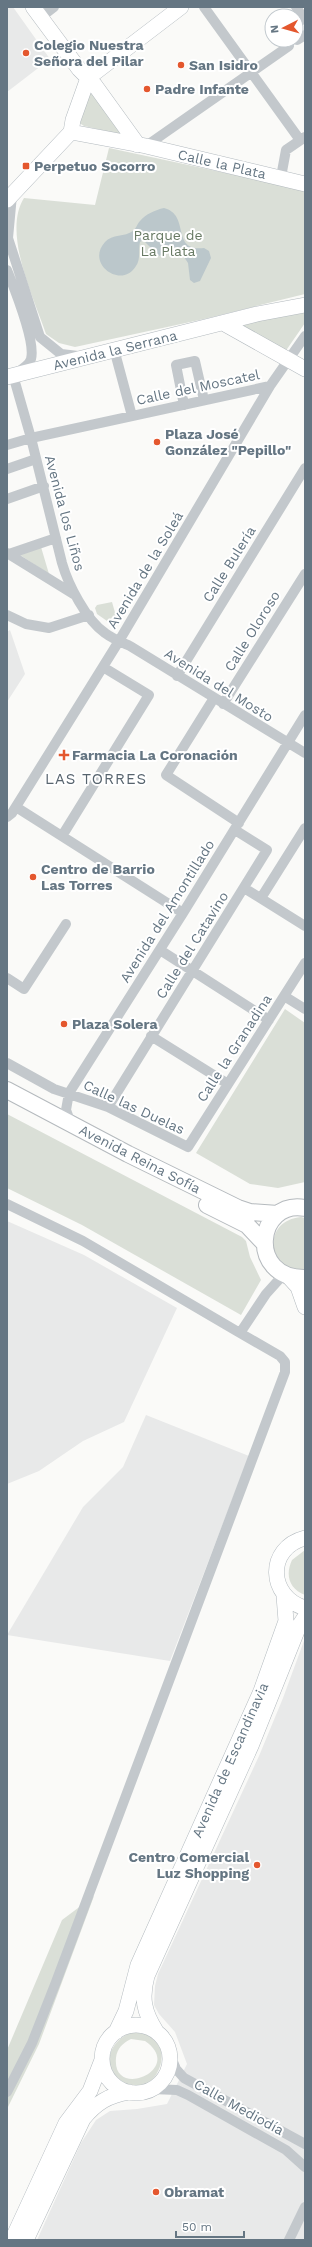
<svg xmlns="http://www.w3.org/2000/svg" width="312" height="2247" font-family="'Work Sans',sans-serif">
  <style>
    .built { fill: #e8e9e9 }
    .green { fill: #dadfd7; fill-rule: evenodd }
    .water { fill: #bbc7cb }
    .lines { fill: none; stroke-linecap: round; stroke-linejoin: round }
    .secondary-casing { stroke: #b3babf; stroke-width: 16 }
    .primary-casing { stroke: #b5babe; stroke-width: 18 }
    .street { stroke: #c3c8cc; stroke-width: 10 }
    .secondary { stroke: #fff; stroke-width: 15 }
    .primary { stroke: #fff; stroke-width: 16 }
    .poi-dot { fill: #e4572e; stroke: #fff; stroke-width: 1.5 }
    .labels { text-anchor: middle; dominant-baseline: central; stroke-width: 4; stroke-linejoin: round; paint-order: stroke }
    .poi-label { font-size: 14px; font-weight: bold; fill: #657683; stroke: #fff; text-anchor: start }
    .street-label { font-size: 14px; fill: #657683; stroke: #fff }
    .park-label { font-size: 14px; fill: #687a64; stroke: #fff }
    .neighbourhood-label { font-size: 15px; letter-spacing: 1px; fill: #57646e; stroke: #fff }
  </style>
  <rect width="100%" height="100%" fill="#fafaf8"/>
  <path class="built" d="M7 7H13L50 59 7 92Z
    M10 630 25 674 7 702V632Z
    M7 1221 84 1255 177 1308 124 1422 83 1441 39 1471 7 1484Z
    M146 1415 249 1456 170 1661 7 1635 83 1507 123 1467Z
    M305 1638V2240H37L81 2143 96 2120 110 2111 137 2109 167 2104 187 2064 175 2032 159 2014 154 2005 155 1986 158 1974 259 1756 283 1698Z"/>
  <path class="green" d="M90 87 124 135 84 126 78 122Z
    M109 148 305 190V294L204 319 75 347 59 343 46 334C34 298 2 233 24 198L95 205Z
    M305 312V323L285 352 239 324Z
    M41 547 49 574 20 555Z
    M112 602 116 616 107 621 97 614 95 608 97 605Z
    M285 1009 305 1023V1182L278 1188 250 1184 196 1153Z
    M7 1114 242 1237 246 1241 250 1257 261 1280 241 1315 82 1225 7 1188Z
    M301 1217 305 1218V1269C269 1276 259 1221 301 1217Z
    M305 1550V1595C289 1589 285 1575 292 1560Z
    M94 1896 39 2044 7 2109V2050L62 1920Z
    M131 2033C187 2029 156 2113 118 2078 101 2063 112 2039 131 2033ZM131 2039 145 2041C186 2069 112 2101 116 2058 117 2048 123 2043 131 2039Z"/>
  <path class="water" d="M164 208C191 215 170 252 204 248L209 251 211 258 200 281 194 283 190 280 188 263 178 248 172 247 165 254 159 256 143 240 140 242C138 250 141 259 136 266 122 290 85 264 105 242 112 234 125 237 133 231 136 229 137 224 140 221 146 214 155 210 164 208Z"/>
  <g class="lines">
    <g class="secondary-casing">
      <path id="secondary" d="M33 7 79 69 94 84 138 145
        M88 78 181 7
        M71 132 146 146 305 184
        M7 200 71 132 73 120 88 78
        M223 323 305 369
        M7 377 257 314 305 305
        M287 1275 298 1287 305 1307
        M305 1538C266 1548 268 1597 305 1608
        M102 2059a34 34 0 1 1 68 0a34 34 0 1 1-68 0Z
        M156 2031C144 2012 141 1998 147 1976L251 1746 299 1626 305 1617
        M116 2032 126 2011 138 1965 261 1691 286 1621 284 1596
        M12 2240 66 2123 90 2091 102 2060
        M26 2240 83 2119C96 2103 109 2095 129 2092"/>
    </g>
    <g class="primary-casing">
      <path id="primary" d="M7 1090 128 1154 238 1208 250 1212 278 1214
        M207 1205 247 1225 264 1243
        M305 1208C256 1199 247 1279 305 1278"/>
    </g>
    <path class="street" d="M204 7 300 140
      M296 7 305 20
      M41 17 54 7
      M297 40 305 35
      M146 146 289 46
      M281 177 286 150 305 137
      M12 195 8 238 40 337 61 354 78 356
      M7 270C14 288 36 341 31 359 29 366 19 371 13 375L31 438 62 563C68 584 86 620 105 633 113 639 121 642 130 646L305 753
      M114 349 132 416
      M184 405 176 365 195 361 204 400
      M7 445 31 438 270 386
      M7 469 36 459
      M7 499 44 486
      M7 553 75 595
      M9 554 56 538
      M7 615 26 624 49 628 89 615
      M177 676 305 468
      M214 698 166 775 239 823
      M223 704 305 574
      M16 807 183 913
      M7 817 12 813 119 641 270 386 305 336
      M62 836 149 695 103 667
      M244 888 305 926
      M261 898 305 828
      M160 950 269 1020
      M7 978 24 989 66 924
      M284 996 305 1009
      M151 1036 228 1084
      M7 1063 54 1089 108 1107 188 1147 305 963
      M108 1107 267 850 235 830
      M71 1124 66 1110 69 1093 183 913 305 715
      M7 1204 83 1241 240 1333
      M170 2055 176 2069 184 2078 305 2144
      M152 2089 177 2090 188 2095 286 2150 305 2167
      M7 2092 32 2043 56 1982 285 1372V1362L280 1356 240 1333 266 1294 284 1274
      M289 2240 305 2207"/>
    <use href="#secondary" class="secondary"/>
    <use href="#primary" class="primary"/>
  </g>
  <g class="poi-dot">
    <circle cx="26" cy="53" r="4"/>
    <circle cx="181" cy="65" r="4"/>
    <circle cx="147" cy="89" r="4"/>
    <rect x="22" y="162" width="8" height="8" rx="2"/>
    <circle cx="157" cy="442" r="4"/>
    <path d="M62 749h4v4h4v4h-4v4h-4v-4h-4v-4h4z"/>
    <circle cx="33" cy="877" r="4"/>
    <circle cx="64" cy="1024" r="4"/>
    <circle cx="257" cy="1865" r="4"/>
    <circle cx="156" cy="2192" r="4"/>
  </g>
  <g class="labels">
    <g class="poi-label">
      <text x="34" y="45">Colegio Nuestra<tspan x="34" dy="16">Señora del Pilar</tspan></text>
      <text x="189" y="65">San Isidro</text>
      <text x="155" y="89">Padre Infante</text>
      <text x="34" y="166">Perpetuo Socorro</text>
      <text x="165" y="434">Plaza José<tspan x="165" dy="16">González "Pepillo"</tspan></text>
      <text x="72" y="755">Farmacia La Coronación</text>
      <text x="41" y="869">Centro de Barrio<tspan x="41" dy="16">Las Torres</tspan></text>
      <text x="72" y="1024">Plaza Solera</text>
      <text x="249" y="1857" text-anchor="end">Centro Comercial<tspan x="249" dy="16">Luz Shopping</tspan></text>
      <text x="164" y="2192">Obramat</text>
    </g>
    <g class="street-label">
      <text transform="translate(222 164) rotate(13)">Calle la Plata</text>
      <text transform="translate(115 350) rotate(-14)">Avenida la Serrana</text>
      <text transform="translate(198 387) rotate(-12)">Calle del Moscatel</text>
      <text transform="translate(65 513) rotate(75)">Avenida los Liños</text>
      <text transform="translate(229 564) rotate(-58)">Calle Bulería</text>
      <text transform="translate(145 570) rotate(-59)">Avenida de la Soleá</text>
      <text transform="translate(252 631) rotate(-58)">Calle Oloroso</text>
      <text transform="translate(219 685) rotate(32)">Avenida del Mosto</text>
      <text transform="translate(167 911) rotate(-58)">Avenida del Amontillado</text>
      <text transform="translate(192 945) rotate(-58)">Calle del Catavino</text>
      <text transform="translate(234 1048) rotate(-57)">Calle la Granadina</text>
      <text transform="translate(134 1107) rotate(25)">Calle las Duelas</text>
      <text transform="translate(140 1159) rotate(27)">Avenida Reina Sofía</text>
      <text transform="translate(230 1760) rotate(-66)">Avenida de Escandinavia</text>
      <text transform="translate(239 2107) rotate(29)">Calle Mediodía</text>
    </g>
    <g class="park-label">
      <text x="168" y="235">Parque de<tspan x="168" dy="16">La Plata</tspan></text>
    </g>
    <g class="neighbourhood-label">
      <text x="96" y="779">LAS TORRES</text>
    </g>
  </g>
  <rect width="312" height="2247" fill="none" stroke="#657683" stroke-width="16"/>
  <g transform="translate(284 28) rotate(264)"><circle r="19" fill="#ffffff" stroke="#c1c8cd"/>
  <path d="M0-3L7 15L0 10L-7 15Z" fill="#e4572e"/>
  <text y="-6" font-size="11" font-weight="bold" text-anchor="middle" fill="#657683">N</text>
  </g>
  <path d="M176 2231v6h68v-6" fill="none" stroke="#657683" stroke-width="2"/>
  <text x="182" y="2231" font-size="12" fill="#657683" stroke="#ffffff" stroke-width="3" paint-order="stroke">50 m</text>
</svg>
